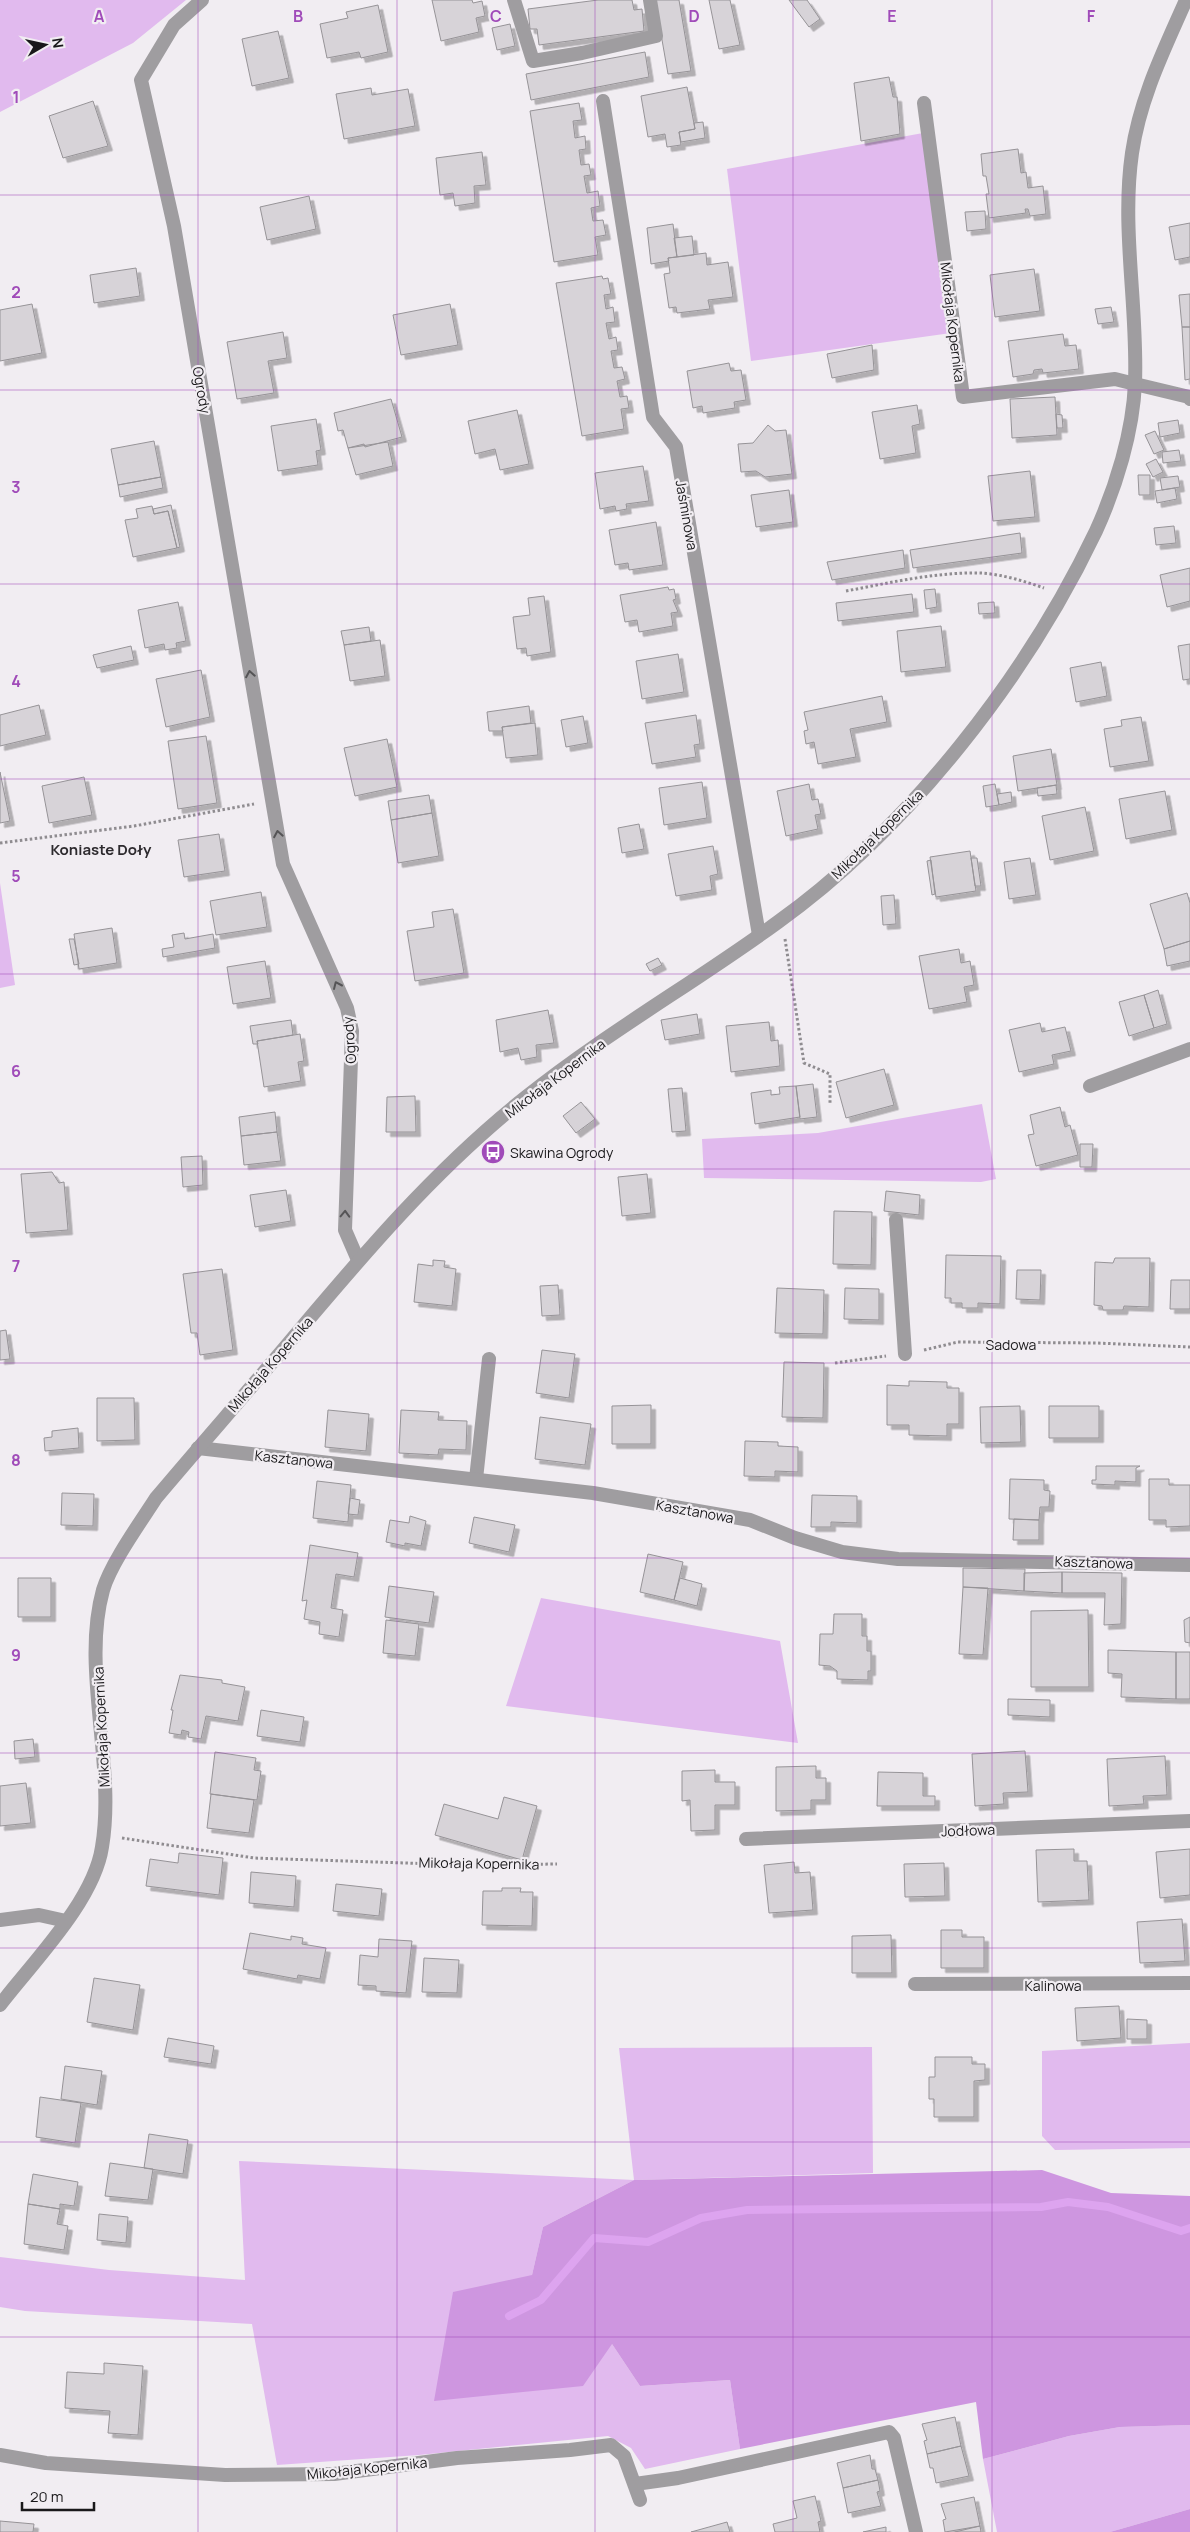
<svg xmlns="http://www.w3.org/2000/svg" width="1190" height="2532" font-family="Manrope,sans-serif">
  <style>
    .green { fill: #e1baee }
    .forest { fill: #ce96e0 }
    .lines { fill: none; stroke-linecap: round; stroke-linejoin: round }
    .stream { stroke: #dda4ef; stroke-width: 8 }
    .building { fill: #d7d3d8; stroke: #969397; filter: url(#shadow) }
    .path { stroke: #8f8c90; stroke-width: 3; stroke-dasharray: 2.5 2.5; stroke-linecap: butt }
    .service { stroke: #9f9da0; stroke-width: 14 }
    .minor { stroke: #9f9da0; stroke-width: 14 }
    .tertiary { stroke: #9f9da0; stroke-width: 14 }
    .oneway { stroke: #555456 }
    .grid { fill: none; stroke: #a04bb9; stroke-width: 1; stroke-opacity: 0.55 }
    .labels { text-anchor: middle; dominant-baseline: central; stroke-width: 4.5; stroke-linejoin: round; paint-order: stroke }
    .street-label { font-size: 14px; fill: #19181a; stroke: #f1edf2 }
    .poi-label { font-size: 14px; fill: #19181a; stroke: #f1edf2; text-anchor: start }
    .neighbourhood-label { font-size: 15px; font-weight: bold; fill: #2d2a2e; stroke: #f1edf2 }
    .grid-label { font-size: 16px; text-anchor: middle; font-weight: bold; fill: #a04bb9; stroke: #f1edf2; stroke-width: 4.5; stroke-linejoin: round; paint-order: stroke }
  </style>
  <defs>
    <filter id="shadow"><feDropShadow dx="4.5" dy="4.5" stdDeviation="0" flood-color="#0004"/></filter>
  </defs>
  <rect width="100%" height="100%" fill="#f1edf2"/>
  <path class="green" d="M0 0H186L133 43 0 112Z
    M923 133 951 333 751 361 727 169Z
    M0 883 15 985 0 988Z
    M982 1104 996 1179 981 1182 704 1178 702 1139 818 1133Z
    M541 1598 780 1641 798 1743 506 1706Z
    M1190 2043V2148L1055 2150 1042 2136V2051Z
    M872 2047 873 2173 634 2180 543 2227 532 2275 612 2344 640 2386 730 2380 740 2449 645 2469 631 2448 608 2436 419 2455 277 2465 252 2324 25 2311 0 2307V2257L109 2270 245 2280 239 2161 634 2180 619 2048Z
    M1190 2425V2509L1110 2532H997L983 2459 1069 2436 1120 2427Z"/>
  <path class="forest" d="M1042 2170 1111 2193 1190 2196V2425L1120 2427 1069 2436 983 2459 976 2402 740 2449 730 2380 640 2386 612 2344 583 2386 434 2401 453 2292 532 2275 543 2227 634 2180Z
    M1190 2509V2532H1110Z"/>
  <g class="lines">
    <path class="stream" d="M509 2316 541 2300 594 2238 648 2242 701 2218 747 2210 1041 2207 1068 2202 1108 2207 1181 2231 1190 2228"/>
  </g>
  <path class="building" d="M432 0H472L473 3 482 1 485 16 476 18 479 32 441 41Z
    M598 0H632L634 10 642 9 644 31 539 45 537 29H530L528 9Z
    M655 0H679L691 71 668 74Z
    M709 0H730L740 45 719 49Z
    M789 0H807L820 19 809 27Z
    M378 5 388 52 361 58 359 52 327 58 320 24 348 18 346 12Z
    M510 24 515 46 497 50 492 28Z
    M278 31 289 78 252 86 242 39Z
    M645 52 649 77 531 100 526 74Z
    M889 77 893 97H897L900 134 861 141 854 83Z
    M687 87 695 129 679 132 681 145 667 147 665 134 648 137 641 96Z
    M371 88 372 95 408 89 415 126 344 139 336 94Z
    M93 101 108 146 63 158 49 116Z
    M579 103 582 120 573 121 575 138 585 136 586 149 579 150 581 165 589 164 591 175 584 176 587 193 598 191 600 206 591 208 593 221 603 220 606 235 595 237 598 255 554 262 530 111Z
    M703 122 705 138 681 142 679 132 695 129 694 123Z
    M1018 149 1021 173 1026 172 1028 188 1043 186 1046 214 1030 216 1028 209H1025L1026 213 989 218 986 194H989L986 176H983L981 154Z
    M482 152 486 185 474 186 475 203 455 206 453 193 440 195 436 158Z
    M309 196 316 229 267 240 260 207Z
    M985 211 986 229 967 231 965 212Z
    M1190 223V257L1175 260 1169 227Z
    M673 224 677 257 668 258 669 261 651 264 647 228Z
    M692 236 694 255 677 257 674 238Z
    M706 253 707 265 728 262 733 297 708 300 710 309 677 313 676 307 669 308 664 274 670 273 668 258Z
    M136 268 140 296 94 303 90 275Z
    M1034 269 1040 311 995 317 990 275Z
    M602 276 603 279 608 278 611 294 604 295 606 309 613 307 615 322 606 323 609 339 616 337 618 350 611 351 614 368 622 367 625 379 617 381 620 397 627 396 629 408 621 409 624 429 582 436 556 283Z
    M1190 294V327H1182L1179 295Z
    M32 304 42 353 0 361V310Z
    M450 304 458 345 401 355 393 315Z
    M1111 307 1114 322 1098 324 1095 309Z
    M1182 327H1190V379L1185 380Z
    M283 332 287 358 268 361 274 393 237 399 227 342Z
    M1063 334 1065 346 1076 345 1079 369 1043 373 1042 369 1034 370 1033 374 1013 377 1008 341Z
    M872 345 874 370 832 378 827 354Z
    M729 363 731 371 741 370 746 400 734 402 735 408 703 413 702 406 693 408 687 371Z
    M1055 397 1057 435 1012 438 1010 399Z
    M391 399 402 437 365 447 364 444 348 448 343 430 338 431 334 413Z
    M917 405 920 424 912 426 916 453 880 459 872 412Z
    M517 410 529 464 500 470 495 449 475 454 468 421Z
    M1056 414 1062 415 1063 428H1057Z
    M316 419 321 450 316 451 318 465 278 471 271 426Z
    M1178 420 1180 433 1160 437 1158 423Z
    M768 425 775 431 786 430 792 474 765 477 756 471 741 472 738 444 753 443Z
    M1155 431 1164 450 1154 454 1145 435Z
    M154 441 161 477 118 485 111 449Z
    M388 442 393 466 356 475 348 448Z
    M1179 450 1181 461 1163 463 1162 452Z
    M1156 459 1163 472 1153 477 1146 464Z
    M643 466 649 501 626 504 627 509 616 511 615 506 600 509 595 473Z
    M1030 471 1035 517 993 521 988 476Z
    M1138 475H1150V495H1139Z
    M1178 476 1180 487 1162 490 1160 478Z
    M161 477 163 488 120 497 118 485Z
    M1175 488 1177 499 1157 503 1155 491Z
    M789 490 793 522 756 527 751 495Z
    M171 505 180 547 177 548 168 511 154 514 153 509Z
    M152 506 154 514 168 511 177 548 133 557 125 520 138 518 136 509Z
    M656 522 663 565 629 570 628 563 615 565 609 530Z
    M1174 526 1176 543 1156 545 1154 528Z
    M1020 533 1022 553 913 568 910 550Z
    M903 550 905 568 832 580 827 562Z
    M1190 568V601L1167 607 1160 575Z
    M668 587 669 590 674 589 676 599 673 600 678 612 671 613 673 626 639 632 637 620 625 622 620 595Z
    M935 589 937 607 926 609 924 590Z
    M912 594 914 612 838 621 836 603Z
    M544 596 551 652 527 656 526 648 517 649 513 617 530 615 528 598Z
    M178 602 186 641 176 643 177 648 165 650 164 644 145 648 138 610Z
    M994 602 995 613 979 614 978 603Z
    M941 626 946 667 901 672 897 631Z
    M369 627 371 641 344 645 341 631Z
    M380 640 385 676 350 681 344 645Z
    M1190 644V679L1183 680 1178 646Z
    M131 646 134 660 97 668 93 655Z
    M678 654 684 692 642 699 636 661Z
    M1101 662 1107 696 1076 702 1070 668Z
    M201 670 210 717 166 727 156 679Z
    M882 696 887 722 850 729 856 757 818 764 814 742 806 744 804 731 808 730 804 712Z
    M39 705 46 735 0 746V715Z
    M529 706 531 723 502 727 503 731H489L487 712Z
    M696 715 700 744 694 745 696 757 652 764 645 723Z
    M583 716 588 743 566 747 561 720Z
    M1141 717 1149 761 1110 767 1104 729 1122 726 1121 720Z
    M535 723 538 755 506 758 502 727Z
    M206 736 217 803 178 809 168 741Z
    M387 739 397 787 355 796 344 748Z
    M1051 749 1057 785 1018 791 1013 756Z
    M0 772 10 821 0 823Z
    M84 777 92 815 49 823 42 786Z
    M702 782 707 818 664 825 659 788Z
    M809 784 812 800 818 799 821 814 815 815 818 829 786 836 777 791Z
    M995 784 999 805 986 807 983 786Z
    M1056 785 1057 794 1038 796 1037 788Z
    M1165 791 1172 830 1126 839 1119 799Z
    M1011 792 1012 802 999 805 997 794Z
    M429 795 432 813 391 820 388 801Z
    M1085 807 1094 851 1050 860 1042 816Z
    M432 813 439 856 398 863 391 820Z
    M639 824 644 849 622 853 618 828Z
    M219 834 225 871 184 877 178 840Z
    M713 846 718 874 710 876 712 890 676 896 668 854Z
    M970 851 976 891 936 897 930 857Z
    M971 858H977L981 886H975Z
    M1030 858 1036 895 1009 899 1004 862Z
    M931 860 935 894 932 895 927 861Z
    M261 892 267 927 216 935 210 901Z
    M1187 893 1190 903V941L1164 949 1150 904Z
    M894 895 896 924 883 925 881 896Z
    M453 909 464 973 415 981 407 931 434 927 432 912Z
    M112 928 117 963 79 969 74 934Z
    M184 933 185 939 213 934 215 948 163 957 162 949 174 947 172 935Z
    M69 939H74L79 964 74 965Z
    M1190 941V961L1167 966 1164 949Z
    M959 949 961 963 970 961 974 985 964 987 967 1002 929 1009 919 956Z
    M658 958 662 965 650 971 646 964Z
    M265 961 271 998 233 1004 227 967Z
    M1158 990 1167 1024 1154 1028 1144 995Z
    M1144 995 1154 1028 1129 1036 1119 1002Z
    M548 1010 554 1043 536 1045 537 1057 521 1060 518 1048 500 1052 496 1020Z
    M697 1014 700 1034 665 1040 661 1020Z
    M291 1020 293 1035 257 1041 258 1044H253L250 1026Z
    M769 1022 771 1041 778 1040 780 1066 731 1072 726 1026Z
    M1040 1023 1042 1032 1065 1027 1071 1051 1052 1055 1054 1064 1019 1072 1009 1030Z
    M300 1034 304 1061 298 1062 301 1081 264 1087 257 1041Z
    M884 1069 894 1105 846 1118 836 1082Z
    M813 1084 817 1117 800 1119 796 1086Z
    M796 1086 800 1117 755 1124 751 1093 771 1090V1095L780 1094 779 1087Z
    M682 1088 686 1131 672 1132 668 1089Z
    M415 1096 416 1132H386L387 1097Z
    M581 1102 595 1119 576 1133 563 1116Z
    M1060 1107 1065 1127 1070 1125 1078 1155 1036 1166 1028 1135 1034 1134 1030 1115Z
    M275 1112 277 1132 241 1136 239 1117Z
    M277 1132 281 1161 244 1165 241 1136Z
    M1080 1144H1093L1092 1167H1080Z
    M202 1156 203 1185 183 1187 181 1157Z
    M52 1172 59 1183 64 1182 68 1230 26 1233 21 1174Z
    M647 1174 651 1213 622 1216 618 1177Z
    M286 1190 291 1221 255 1227 250 1195Z
    M886 1191 920 1195 919 1215 884 1211Z
    M834 1211 872 1212 871 1265 833 1264Z
    M946 1255 1001 1256 1000 1304 978 1303V1308H962V1303H951V1298H945Z
    M1115 1258H1150L1149 1307 1124 1306 1123 1310H1103L1102 1306 1094 1305 1095 1262 1113 1263Z
    M433 1260 445 1261 444 1267 456 1269 452 1306 414 1302 418 1264 433 1266Z
    M222 1269 233 1350 200 1355 197 1333H191L183 1274Z
    M1017 1270H1041L1040 1300 1016 1299Z
    M1171 1280H1190V1309H1170Z
    M558 1285 560 1315 542 1316 540 1286Z
    M777 1288 824 1290 823 1334 775 1333Z
    M845 1288 879 1289V1320L844 1319Z
    M6 1330 10 1359 0 1360V1331Z
    M542 1350 575 1354 569 1398 536 1393Z
    M784 1362 824 1363 823 1418 782 1417Z
    M909 1381 947 1382V1388H959V1424H947V1436L909 1435V1425H887V1385L909 1386Z
    M97 1398H134L135 1440 97 1441Z
    M651 1405V1444H612V1406Z
    M1020 1406 1021 1442 981 1443 980 1407Z
    M1049 1406H1099V1438H1049Z
    M328 1410 369 1414 366 1451 325 1447Z
    M401 1410 439 1412 438 1420 467 1421 466 1450 439 1449 438 1455 399 1453Z
    M540 1417 591 1424 585 1465 535 1459Z
    M78 1428 79 1448 45 1451 44 1438 52 1437V1431Z
    M745 1441 778 1442V1446L798 1447V1472L775 1471V1477L744 1476Z
    M1096 1466H1140L1136 1468V1482L1115 1481V1485L1092 1484V1480H1096Z
    M1010 1479 1044 1480V1490L1050 1491 1049 1507H1040L1039 1520 1009 1519Z
    M1149 1479H1169V1485H1190V1526L1166 1527V1520H1149Z
    M317 1481 351 1485 348 1522 313 1518Z
    M62 1493 94 1494 93 1526 61 1525Z
    M812 1495 857 1496V1523L831 1522V1527H811Z
    M350 1498 360 1500 358 1515 348 1514Z
    M410 1516 426 1521 421 1546 405 1543V1546L386 1542 390 1520 409 1523Z
    M474 1517 515 1525 509 1552 469 1543Z
    M1014 1519 1039 1520V1540H1013Z
    M310 1545 358 1553 354 1577 336 1574 331 1608 343 1610 339 1637 319 1634 320 1622 304 1619 307 1600 302 1601Z
    M648 1554 683 1562 674 1600 640 1592Z
    M963 1568 1025 1569 1024 1591 963 1587Z
    M1062 1572V1593L1024 1591V1573Z
    M1062 1572 1122 1573 1121 1624 1104 1625 1105 1593H1062Z
    M18 1578H51V1617H18Z
    M680 1578 702 1584 697 1606 674 1600Z
    M389 1586 434 1592 429 1623 385 1617Z
    M963 1587 988 1588 983 1655 959 1654Z
    M1088 1610 1089 1687H1031V1611Z
    M834 1614H862V1636H867V1651H871V1671H868V1680L837 1679V1671L830 1666 819 1665 820 1634H833Z
    M1190 1617V1643L1185 1642 1184 1620Z
    M386 1620 419 1624 415 1656 383 1653Z
    M1108 1650 1176 1652V1699L1121 1697 1122 1674 1108 1673Z
    M1176 1652H1190V1699H1176Z
    M180 1675 222 1680V1683L245 1687 238 1721 206 1716 201 1739 188 1737 189 1732 182 1730 181 1735 169 1733 173 1710H171Z
    M1008 1699 1050 1700V1717L1008 1715Z
    M261 1710 304 1717 300 1742 257 1736Z
    M33 1739 35 1757 15 1759 14 1741Z
    M1025 1751 1028 1792 1003 1793 1004 1804 975 1806 972 1754Z
    M215 1752 256 1758 254 1770 261 1771 257 1800 210 1794Z
    M1165 1756 1167 1795 1143 1796 1144 1804 1109 1806 1107 1759Z
    M816 1766V1778H826V1800H811V1810L776 1811V1767Z
    M715 1770V1782H735V1805H715V1830L691 1831 690 1800 682 1801V1771Z
    M878 1772 923 1773V1796H935V1806H877Z
    M26 1783 31 1823 0 1826V1786Z
    M211 1794 254 1800 249 1833 207 1828Z
    M504 1797 537 1806 522 1860 435 1835 444 1804 498 1819Z
    M1074 1849V1861H1087L1089 1900 1038 1902 1036 1850Z
    M1190 1849V1895L1160 1898 1156 1852Z
    M179 1853 223 1858 219 1895 146 1886 150 1859 178 1863Z
    M794 1862 795 1873 810 1872 813 1910 769 1913 764 1865Z
    M944 1863 945 1896 905 1897 904 1864Z
    M251 1872 296 1876 294 1907 249 1903Z
    M336 1884 382 1889 379 1916 333 1911Z
    M502 1888H521L520 1892H533L532 1926 482 1925 483 1891H502Z
    M1182 1919 1185 1961 1140 1963 1137 1922Z
    M941 1930H962V1937H984V1968H941Z
    M250 1933 291 1940V1936L303 1938 302 1944 326 1948 320 1979 298 1975 297 1979 243 1969Z
    M891 1935 892 1973H852V1936Z
    M379 1939 412 1941 406 1993 376 1991V1986L358 1985 360 1955 378 1957Z
    M424 1958 459 1960 457 1993 422 1992Z
    M94 1978 140 1985 133 2030 87 2022Z
    M1119 2006 1121 2038 1077 2041 1075 2008Z
    M1127 2019 1147 2020V2039H1127Z
    M168 2038 214 2046 211 2064 164 2057Z
    M935 2057H972V2064H985V2080L974 2081V2117H934V2099H929V2077H935Z
    M65 2066 102 2071 97 2105 61 2099Z
    M40 2097 81 2103 75 2143 36 2137Z
    M149 2134 188 2140 183 2174 144 2168Z
    M110 2163 153 2169 148 2200 105 2196Z
    M33 2174 78 2182 74 2206 60 2204V2209L28 2204Z
    M28 2204 60 2209 57 2224 68 2226 64 2250 24 2244Z
    M99 2214 128 2217 126 2243 97 2240Z
    M104 2363 143 2366 138 2435 108 2433 110 2411 65 2408 67 2372 104 2374Z
    M955 2417 961 2446 927 2454 924 2441 927 2440 922 2424Z
    M961 2446 969 2476 936 2483 933 2468H930L927 2454Z
    M870 2455 872 2469H875L878 2480 843 2488 837 2463Z
    M878 2480 880 2491 877 2492 881 2506 848 2513 843 2488Z
    M815 2496 821 2521 818 2522 820 2532H775L773 2524 797 2518 793 2501Z
    M974 2497 980 2526 945 2532 943 2520 946 2519 941 2504Z
    M0 2521 34 2524 33 2532H0Z
    M727 2522 730 2532H691Z
    M980 2526 981 2532H955Z
    M886 2527V2532H863Z"/>
  <g class="lines">
    <path class="path" d="M846 591C889 583 935 572 980 573 1001 574 1024 581 1044 588
      M0 843 134 826 254 804
      M785 939 804 1063 830 1074V1103
      M924 1350 958 1342 1096 1343 1190 1347
      M835 1363 886 1356
      M122 1838 254 1858 465 1865 557 1864"/>
    <path class="service" d="M514 0 533 61 582 53 656 36 650 0
      M924 103 963 397 1115 379 1135 384
      M896 1220 905 1354
      M476 1479 489 1359
      M0 1920 39 1915 66 1921
      M0 2455 46 2463 225 2475 334 2474 457 2458 570 2450 611 2445 624 2456 640 2500
      M635 2484 678 2478 889 2432 894 2438 916 2532"/>
    <path class="minor" d="M202 0 174 25 141 80 174 226 283 864 347 1008 352 1031 345 1230 358 1260
      M603 101 653 417 676 447 759 935
      M1135 384 1189 397 1190 399
      M1090 1086 1190 1049
      M198 1448 593 1493 750 1520 795 1538 842 1552 898 1559 1190 1565
      M746 1839 1190 1821
      M915 1984 1190 1983"/>
    <path class="tertiary" d="M0 2005C33 1962 94 1901 102 1847 116 1765 81 1669 103 1590 111 1563 140 1523 156 1498 199 1447 243 1397 287 1345 361 1257 435 1169 526 1097 606 1033 696 982 778 922 909 828 1027 676 1096 531 1116 487 1133 432 1135 383 1138 307 1121 229 1132 153 1140 98 1164 50 1186 0"/>
  </g>
  <defs><path id="oneway-chevron" d="M-2-3.5L2.5 0L-2 3.5" fill="none" stroke-width="1.6" stroke-linecap="round" stroke-linejoin="round" transform="scale(1.25)"/></defs>
  <g class="oneway">
    <use href="#oneway-chevron" transform="translate(250 674) rotate(-100)"/>
    <use href="#oneway-chevron" transform="translate(278 834) rotate(-100)"/>
    <use href="#oneway-chevron" transform="translate(337 985) rotate(-114)"/>
    <use href="#oneway-chevron" transform="translate(345 1214) rotate(-88)"/>
  </g>
  <path class="grid" d="M198 0V2532M397 0V2532M595 0V2532M793 0V2532M992 0V2532M0 195H1190M0 390H1190M0 584H1190M0 779H1190M0 974H1190M0 1169H1190M0 1363H1190M0 1558H1190M0 1753H1190M0 1948H1190M0 2142H1190M0 2337H1190"/>
  <defs>
    <g id="bus-disc" transform="scale(1.25)"><circle r="9.5" fill="#a04bb9" stroke="#f1edf2"/><path d="M-5-6H5V4H4V6H2V4H-2V6H-4V4H-5ZM-3.5-4V0h7V-4ZM-3.5 1.2v1.5H-2V1.2ZM2 1.2v1.5H3.5V1.2Z" fill="#fff"/></g>
  </defs>
  <g fill-rule="evenodd">
    <use href="#bus-disc" x="493" y="1152"/>
  </g>
  <g class="labels">
    <g class="street-label">
      <text transform="translate(953 322) rotate(83)">Mikołaja Kopernika</text>
      <text transform="translate(202 390) rotate(80)">Ogrody</text>
      <text transform="translate(687 515) rotate(80)">Jaśminowa</text>
      <text transform="translate(877 834) rotate(-44)">Mikołaja Kopernika</text>
      <text transform="translate(349 1040) rotate(-94)">Ogrody</text>
      <text transform="translate(555 1078) rotate(-37)">Mikołaja Kopernika</text>
      <text x="1011" y="1344">Sadowa</text>
      <text transform="translate(270 1364) rotate(-49)">Mikołaja Kopernika</text>
      <text transform="translate(294 1459) rotate(6)">Kasztanowa</text>
      <text transform="translate(695 1511) rotate(10)">Kasztanowa</text>
      <text transform="translate(1094 1562) rotate(2)">Kasztanowa</text>
      <text transform="translate(101 1727) rotate(-93)">Mikołaja Kopernika</text>
      <text transform="translate(968 1830) rotate(-2)">Jodłowa</text>
      <text transform="translate(479 1863) rotate(1)">Mikołaja Kopernika</text>
      <text x="1053" y="1985">Kalinowa</text>
      <text transform="translate(367 2468) rotate(-6)">Mikołaja Kopernika</text>
    </g>
    <g class="poi-label">
      <text x="510" y="1152">Skawina Ogrody</text>
    </g>
    <g class="neighbourhood-label">
      <text x="101" y="849">Koniaste Doły</text>
    </g>
  </g>
  <g class="grid-label">
    <text x="99" y="22">A</text>
    <text x="298" y="22">B</text>
    <text x="496" y="22">C</text>
    <text x="694" y="22">D</text>
    <text x="892" y="22">E</text>
    <text x="1091" y="22">F</text>
    <text x="16" y="103">1</text>
    <text x="16" y="298">2</text>
    <text x="16" y="493">3</text>
    <text x="16" y="687">4</text>
    <text x="16" y="882">5</text>
    <text x="16" y="1077">6</text>
    <text x="16" y="1272">7</text>
    <text x="16" y="1466">8</text>
    <text x="16" y="1661">9</text>
  </g>
  <g transform="translate(45 45) rotate(81)" stroke="#f1edf2" stroke-width="4" paint-order="stroke">
  <path d="M0-4L9 19L0 12L-9 19Z" fill="#19181a"/>
  <text y="-8" font-size="14" font-weight="bold" text-anchor="middle" fill="#19181a">N</text>
  </g>
  <path d="M22 2502v8h72v-8" fill="none" stroke="#19181a" stroke-width="2.5"/>
  <text x="30" y="2502" font-size="15" fill="#19181a" stroke="#f1edf2" stroke-width="4" paint-order="stroke">20 m</text>
</svg>
